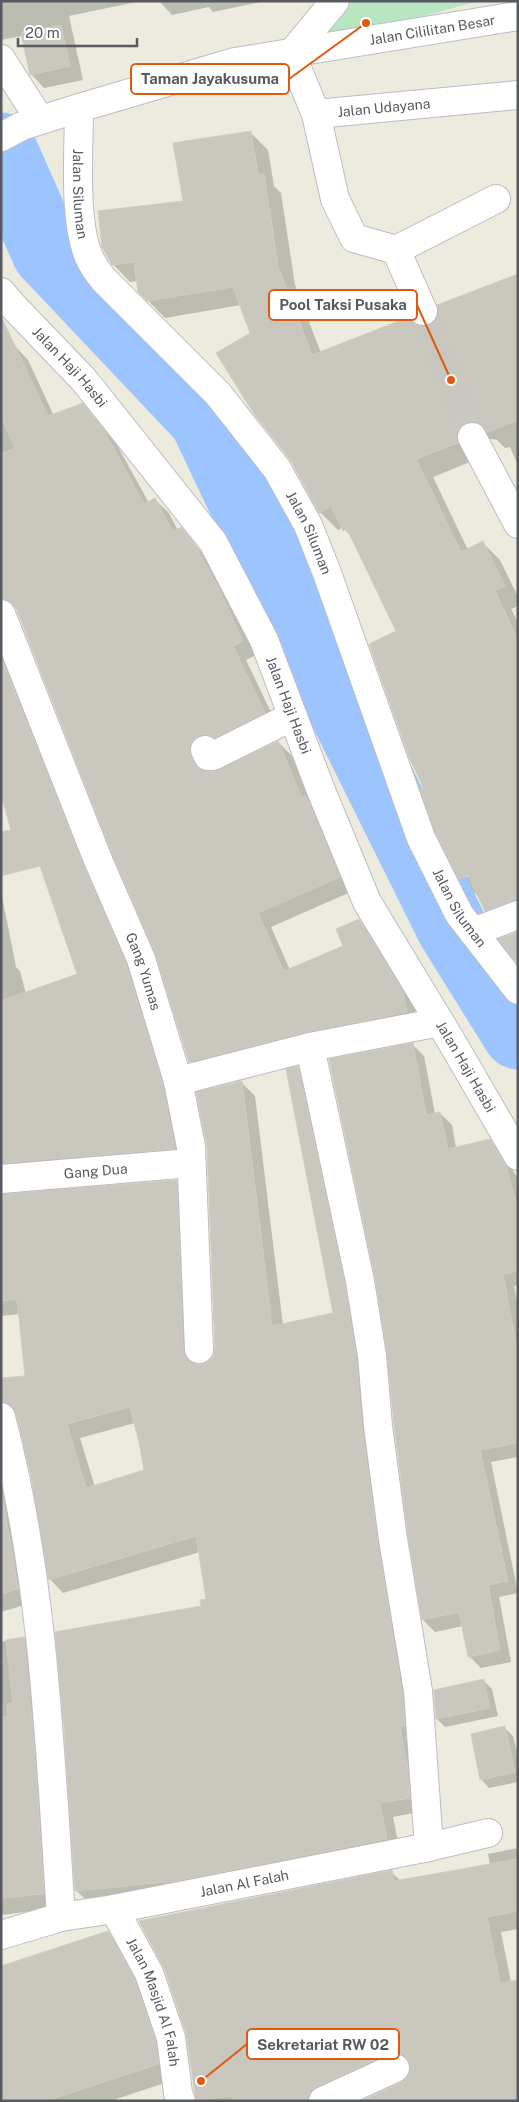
<svg xmlns="http://www.w3.org/2000/svg" width="519" height="2102" font-family="'Public Sans',sans-serif">
  <style>
    .green { fill: #b8e6c0 }
    .shadow { fill: #0003; fill-rule: evenodd }
    .lines { fill: none; stroke-linecap: round; stroke-linejoin: round }
    .river { stroke: #9cc4ff; stroke-width: 71 }
    .building { fill: #c9c7be; stroke: #d1cebd; fill-rule: evenodd }
    .minor-tunnel { stroke: #c7c7bf; stroke-width: 28; stroke-dasharray: 28 14; stroke-linecap: butt }
    .minor-casing { stroke: #bcbdc4; stroke-width: 30 }
    .minor { stroke: #fff; stroke-width: 28 }
    .labels { text-anchor: middle; dominant-baseline: central; stroke-width: 4; stroke-linejoin: round; paint-order: stroke }
    .street-label { font-size: 14px; fill: #585a61; stroke: #fff }
    .leader { fill: none; stroke: #e15910; stroke-width: 2 }
    .callout-dot { fill: #e15910; stroke: #fff; stroke-width: 2 }
    .callout { fill: #fff; stroke: #e15910; stroke-width: 2 }
    .callout-label { font-size: 15px; text-anchor: middle; font-weight: bold; fill: #585a61 }
  </style>
  <rect width="100%" height="100%" fill="#ecebde"/>
  <path class="green" d="M353 1H478L317 46Z"/>
  <path class="shadow" d="M1 1H141L69 16 83 80 44 88 31 74 22 36 1 40Z
    M159 1H266L213 12 209 7 172 15Z
    M250 132 268 150 274 186 281 193 295 285 321 353 415 325 421 328 430 326 518 275V466L510 447 505 448 497 440 491 439 483 440 475 460 433 477 468 550 483 543 500 560 518 597V606L511 609 518 622V922L504 928 486 910 479 895 478 896 460 879 437 831 424 788 397 632 354 540 343 527 338 530 320 512 241 305 165 318 140 292 138 281 130 282 113 264 184 202ZM474 874 465 878V875Z
    M1 337 15 346 28 360 54 416 82 405 96 419 117 445 149 503 155 500 169 513 178 531 181 529 206 557 256 655 246 660 278 727 203 763 204 771 214 773 278 742 292 756 353 891 271 927 290 970 345 947 359 921 373 935 416 1006 420 1026 204 1075 190 1061 157 952 1 563Z
    M1 637 140 979 188 1162 1 1185V891L16 967 20 971 26 994 79 974 1 755Z
    M412 1044 424 1056 435 1114 440 1113 452 1125 456 1148 489 1140 502 1152 518 1179V1285L514 1286 518 1305V1457L491 1462 518 1593 499 1597 511 1662 481 1668 469 1656 463 1626 435 1632 423 1620Z
    M298 1068 312 1081 358 1299 423 1811 393 1817 400 1853 90 1904 76 1890 202 1607 208 1600 200 1552 63 1593 50 1579 32 1475 18 1415H12L1 1424V1394L27 1384 20 1314 1 1316V1196L176 1181 190 1195 197 1364 199 1366 208 1364 214 1357 216 1349 241 1082 255 1096 283 1325 334 1314ZM135 1423 146 1471 95 1487 80 1438Z
    M1 1444 31 1603 1 1612Z
    M24 1638 37 1652 57 1908 1 1915V1642Z
    M483 1680 492 1689 498 1716 445 1727 437 1719Z
    M505 1728 513 1736 518 1756V1782L489 1788 481 1779Z
    M518 1848V1929L501 1932 511 1982 518 1981V2101H364L403 2083 409 2077 411 2067 404 2068 349 2093 344 2088 276 2101H198L187 2033 165 1967 141 1922 391 1872 401 1881 490 1865 488 1854Z
    M108 1933 124 1949 150 1997 174 2080 110 2101H1Z"/>
  <g class="lines">
    <path class="river" d="M1 148 47 252 204 418 317 656 452 928 518 1034"/>
  </g>
  <path class="building" d="M61 25 70 66 30 75 21 33Z
    M251 131 258 175 264 174 278 266 312 355 409 317 414 324 421 326 429 325 436 320 438 313 437 305 518 274V420L487 432 480 424 473 421 465 423 459 429 456 436 458 443 416 459 461 552 483 541 505 586 495 591 518 640V900L485 911 468 875 459 879 435 832 420 789 423 787 409 757 369 644 396 631 347 529 343 531 331 506 319 513 291 461 254 414 216 353 250 333 233 287 147 301 138 292 134 262 112 265 102 247 98 211 183 201 173 143Z
    M1 316 48 416 83 403 103 429 144 504 155 498 173 532 181 527 193 541 219 589 243 641 233 646 265 713 214 738 206 734 198 736 192 742 190 749 191 757 199 769 213 772 278 741 302 798 306 796 340 877 258 913 284 971 343 946 336 929 359 919 403 991 407 1012 306 1032 189 1062 155 953 112 854 16 608 10 602 1 599V454L15 448 1 417Z
    M1 657 84 866 126 964 163 1085 175 1149 1 1163V1001L77 974 40 866 1 876V832L11 830 1 795Z
    M518 932V964L498 939Z
    M413 1043 426 1115 440 1112 448 1149 490 1139 506 1166 518 1209V1271L503 1274 518 1354V1443L480 1450 508 1581 488 1585 500 1650 468 1657 459 1612 422 1620 408 1537 394 1424 387 1354 375 1278 329 1059Z
    M298 1066 345 1284 356 1358 362 1428 378 1541 402 1693 405 1726 400 1727 408 1769 410 1798 380 1803 387 1839 176 1881 75 1891 64 1727 55 1632 201 1606 200 1600 206 1599 196 1536 48 1580 31 1476 16 1413 12 1406 1 1402V1378L25 1376 17 1299 1 1301V1194L177 1180 183 1350 186 1357 191 1363 199 1365 207 1362 213 1357 215 1348 207 1146 196 1092 242 1081 272 1326 333 1313 286 1069ZM130 1407 139 1442 144 1470 86 1488 67 1424Z
    M1 1487 18 1589 1 1594Z
    M24 1637 33 1730 44 1894 1 1898V1717L8 1716 7 1704 13 1703 6 1640Z
    M484 1679 490 1708 436 1719 434 1690Z
    M505 1726 515 1772 480 1780 471 1734Z
    M518 1859V1911L487 1917 500 1983 518 1980V2101H361L402 2082 407 2077 410 2070 409 2061 404 2055 396 2052 388 2054 316 2087 310 2092 308 2101H233L232 2096 196 2101 186 2033 164 1968 139 1921 392 1870 394 1881Z
    M108 1931 135 1979 156 2042 159 2064 46 2101H1V1966Z"/>
  <g class="lines">
    <path class="minor-tunnel" d="M423 311 472 437"/>
    <g class="minor-casing">
      <g id="minor">
        <path id="s1" d="M335 1 291 54 316 114 518 95"/>
        <path d="M1 59 40 120"/>
        <path id="s2" d="M79 108C79 150 73 220 89 257 93 266 98 273 104 280L218 394 277 469 308 525 327 573 421 838 459 914 518 990"/>
        <path d="M316 114 335 199 354 238 396 250 496 199"/>
        <path id="s3" d="M1 137 22 126 79 108 235 62 518 16"/>
        <path d="M396 250 423 311"/>
        <path id="s4" d="M1 292 12 305 84 380 213 542 264 640 320 788 367 902 453 1044 518 1156"/>
        <path d="M472 437 518 524"/>
        <path id="s5" d="M1 614 98 860 141 959 178 1081 191 1147 199 1349"/>
        <path d="M205 750 208 756H213L293 716"/>
        <path d="M473 932 518 915"/>
        <path d="M310 1047 360 1281 372 1356 378 1426 393 1539 418 1691 429 1847"/>
        <path d="M178 1081 310 1047 440 1022"/>
        <path id="s6" d="M1 1179 191 1163"/>
        <path d="M1 1417C44 1580 50 1750 61 1917"/>
        <path id="s7" d="M114 1909 149 1973 171 2038 178 2093 181 2101"/>
        <path id="s8" d="M1 1935 61 1917 114 1909 429 1847 488 1833"/>
        <path d="M323 2101 395 2068"/>
      </g>
    </g>
    <use href="#minor" class="minor"/>
  </g>
  <g class="labels">
    <g class="street-label">
      <text stroke="none"><textPath href="#s3" startOffset="446">Jalan Cililitan Besar</textPath></text>
      <text stroke="none"><textPath href="#s1" startOffset="202">Jalan Udayana</textPath></text>
      <text stroke="none"><textPath href="#s2" startOffset="86">Jalan Siluman</textPath></text>
      <text stroke="none"><textPath href="#s4" startOffset="102">Jalan Haji Hasbi</textPath></text>
      <text stroke="none"><textPath href="#s2" startOffset="506">Jalan Siluman</textPath></text>
      <text stroke="none"><textPath href="#s4" startOffset="508">Jalan Haji Hasbi</textPath></text>
      <text stroke="none"><textPath href="#s2" startOffset="911">Jalan Siluman</textPath></text>
      <text stroke="none"><textPath href="#s5" startOffset="385">Gang Yumas</textPath></text>
      <text stroke="none"><textPath href="#s4" startOffset="912">Jalan Haji Hasbi</textPath></text>
      <text stroke="none"><textPath href="#s6" startOffset="95">Gang Dua</textPath></text>
      <text stroke="none"><textPath href="#s8" startOffset="249">Jalan Al Falah</textPath></text>
      <text stroke="none"><textPath href="#s7" startOffset="102">Jalan Masjid Al Falah</textPath></text>
    </g>
  </g>
  <path class="leader" d="M366 23L289 79M451 380L417 305M201 2081L247 2044"/>
  <g class="callout-dot">
    <circle cx="366" cy="23" r="5"/>
    <circle cx="451" cy="380" r="5"/>
    <circle cx="201" cy="2081" r="5"/>
  </g>
  <g class="callout">
    <rect x="131" y="64" width="158" height="30" rx="5"/>
    <rect x="269" y="290" width="148" height="30" rx="5"/>
    <rect x="247" y="2029" width="152" height="30" rx="5"/>
  </g>
  <g class="callout-label">
    <text x="210" y="84">Taman Jayakusuma</text>
    <text x="343" y="310">Pool Taksi Pusaka</text>
    <text x="323" y="2050">Sekretariat RW 02</text>
  </g>
  <rect width="519" height="2102" fill="none" stroke="#585a61" stroke-width="5"/>
  <path d="M18 38v8h119v-8" fill="none" stroke="#585a61" stroke-width="2.5"/>
  <text x="25" y="38" font-size="15" fill="#585a61" stroke="#ffffff" stroke-width="4" paint-order="stroke">20 m</text>
</svg>
